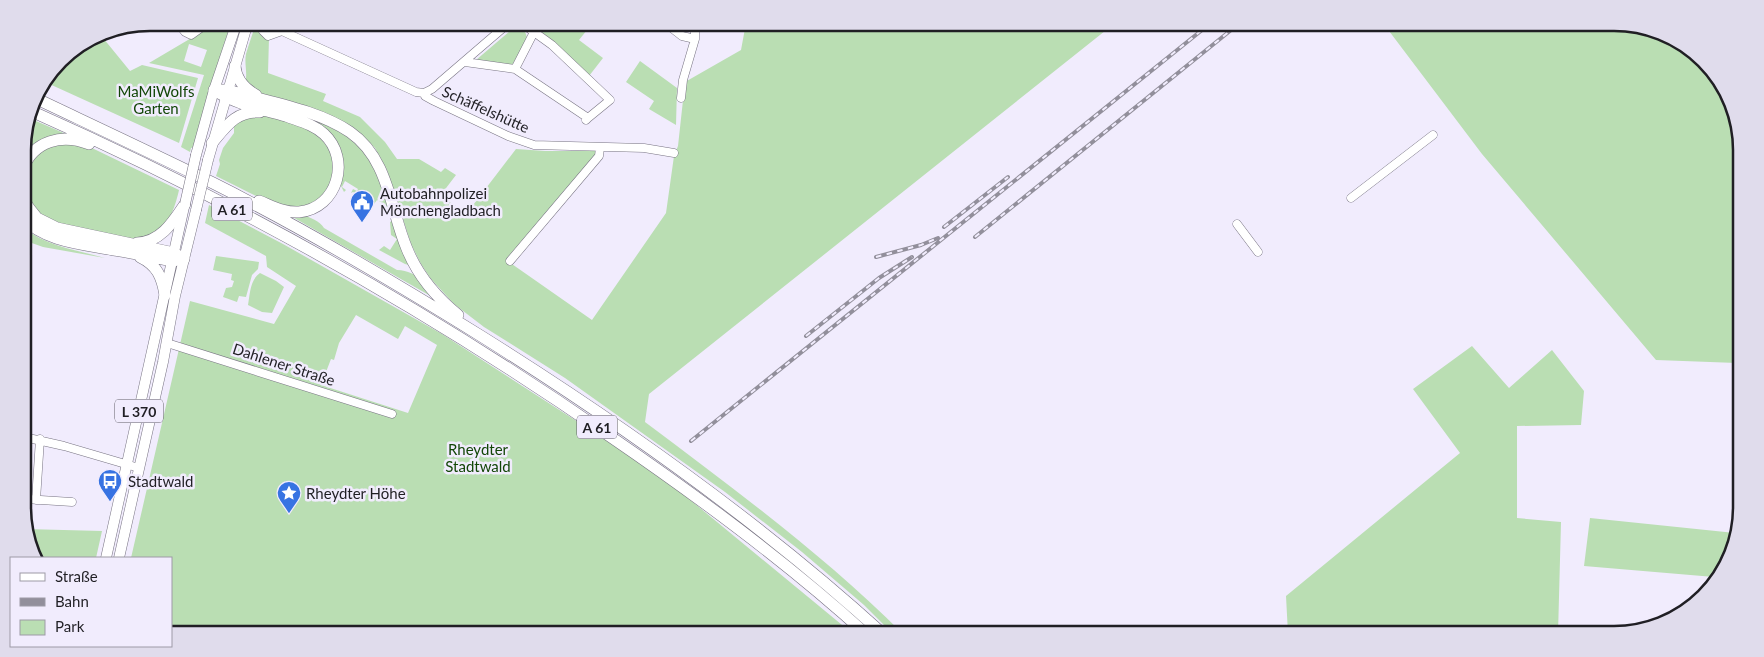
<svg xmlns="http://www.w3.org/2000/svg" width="1764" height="657" font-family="Lato,sans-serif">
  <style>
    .green { fill: #badeb3; fill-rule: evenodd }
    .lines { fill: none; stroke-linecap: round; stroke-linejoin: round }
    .minor-casing { stroke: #787483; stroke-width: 9 }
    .major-casing { stroke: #787483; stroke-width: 11 }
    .highway-casing { stroke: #787483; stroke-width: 12 }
    .minor { stroke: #fff; stroke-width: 8 }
    .major { stroke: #fff; stroke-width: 10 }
    .highway { stroke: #fff; stroke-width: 11 }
    .rail-casing { stroke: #928f9b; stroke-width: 4 }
    .rail { stroke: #f1ecfd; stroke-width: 2; stroke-dasharray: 5.5; stroke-linecap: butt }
    .major-bridge-casing { stroke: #787483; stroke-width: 11; stroke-linecap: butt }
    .major-bridge { stroke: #fff; stroke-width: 10 }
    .labels { text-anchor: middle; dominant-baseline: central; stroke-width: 5; stroke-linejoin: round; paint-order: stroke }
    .shield { fill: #f1ecfd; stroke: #5f5c65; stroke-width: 1 }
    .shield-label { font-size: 14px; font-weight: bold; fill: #201f24 }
    .park-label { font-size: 15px; fill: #124607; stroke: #f1ecfd }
    .street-label { font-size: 15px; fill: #201f24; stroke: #f1ecfd }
    .poi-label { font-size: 15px; fill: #201f24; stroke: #f1ecfd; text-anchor: start }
    .rim { fill: none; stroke: #201f24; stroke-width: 2.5 }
  </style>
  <rect width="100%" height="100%" fill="#f1ecfd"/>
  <path class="green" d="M212 23H231L213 78 194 147 191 148 190 152 181 147 204 75 149 63 193 37ZM189 44 207 50 201 67 184 61Z
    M256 23H266L261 34 265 38H269L268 73 326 94 323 101 360 117 385 142 397 159H419L441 172 445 168 456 175 440 196 467 213 516 149 545 151H595L596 157 509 262 592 320 666 213 674 156 678 146 685 82 741 50 746 23H1115L649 394 645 422C734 489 824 555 903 634H893L864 605 802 552 725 492 565 378 484 327 454 304 431 279 421 264 411 244 387 170 375 148 365 138 257 93 245 83C248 73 244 64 246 54 249 43 253 33 256 23Z
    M525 23H588L591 25 579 40 603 58 589 76Z
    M1383 23H1614L1655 29 1710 66 1740 133 1737 363 1656 360 1482 154Z
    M516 26C523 28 527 32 527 40L512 65 476 60Z
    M99 33 130 71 142 65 198 78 179 143 45 82 66 54Z
    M640 61 677 88 676 125 649 109 654 101 626 82Z
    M292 112 339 128 374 160 391 213 388 215 381 214 383 212 387 214 389 210 385 207 386 205 377 200 374 204 353 192 351 193 353 189 357 191 358 189 345 181 342 187 346 190 344 192 340 184 341 157Z
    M261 114 287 121 311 131 320 137 332 153 333 177 323 196 308 205 292 208 270 203 216 176 220 164 219 160 223 148 234 133V120Z
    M29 118 66 134 23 162V142Z
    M63 143 83 146 94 149 179 190C176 204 169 226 156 233 153 235 146 238 142 238 127 241 55 224 42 216 25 203 19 175 33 158 41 149 52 145 63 143Z
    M209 205 283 244 442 334 660 475 853 634H171V558H131L190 301 274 324 296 286 267 267 266 256 205 223ZM356 315 398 339 405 326 437 345 408 413 321 385 331 359 334 360 339 343Z
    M301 214C309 217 320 221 324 228L397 270C419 271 428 287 441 302L289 215Z
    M394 220 413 266 405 264 379 250 384 246 390 250 397 239 391 235 390 222Z
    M23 227C45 246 77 250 105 258L43 247 29 242 23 243Z
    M216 256 259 262 258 269 252 275 246 297 239 296 237 302 223 297 226 288 232 287 234 281 231 280 232 274 213 270Z
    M260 273 276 281 284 287 272 313 262 312 248 305C250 294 250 280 260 273Z
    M1472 346 1509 388 1552 350 1584 391 1581 425 1517 426V518L1561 522 1558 634H1288L1286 596 1460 453 1413 389Z
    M1590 518 1735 533V548L1714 577 1584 566Z
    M25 529 102 531 96 558H38Z"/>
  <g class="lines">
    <g class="minor-casing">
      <path id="minor" d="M177 22 185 32 191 35 209 22
        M664 22 682 36 695 39
        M282 31 268 36 263 31 265 27 269 25 282 31 416 92 424 93 432 89 510 22
        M534 32 552 45 610 100 588 118
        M465 62 515 69 534 32 520 22
        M515 69 588 118 586 120
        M424 93 425 96 434 101 508 136 534 145 644 148 674 153
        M681 98 683 80 695 39V22
        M1351 198 1433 135
        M1237 224 1258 252
        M510 261 599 156 600 148
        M167 343 392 414
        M24 437 64 446 139 468
        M25 499 72 502
        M36 500 40 439"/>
    </g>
    <g class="major-casing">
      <path id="major" d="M196 155 214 90 237 22
        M208 160 248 22
        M106 558 184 207
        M119 558 163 362 175 296 196 210"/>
    </g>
    <g class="highway-casing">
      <path id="highway" d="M235 66C236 79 245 89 256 95
        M214 90H228C267 102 316 109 350 132 389 159 390 209 407 249 418 276 436 297 458 315
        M214 90C235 104 261 109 286 116 299 121 313 124 324 134 351 159 338 208 299 212 284 213 272 206 259 201
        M35 98C94 126 154 154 213 183 305 229 394 282 481 336 623 425 760 522 883 634
        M31 111C234 201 428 310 611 437 700 498 787 562 866 634
        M212 143C227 125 236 111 260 112
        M23 168C34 141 62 133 89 144
        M23 198 29 208 37 218 57 228 174 253 184 259
        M23 218C45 242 84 244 114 250 134 253 153 257 172 261L184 259
        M137 243C161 242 173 222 185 204
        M140 257C157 265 162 277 165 295"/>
    </g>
    <use href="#minor" class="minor"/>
    <use href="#major" class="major"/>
    <use href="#highway" class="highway"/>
    <g class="rail-casing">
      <path id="rail" d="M944 227 1008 177
        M975 237 1241 22
        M876 257 921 245 938 238
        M806 336 879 278 912 257
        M691 441 1212 22"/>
    </g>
    <use href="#rail" class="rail"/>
    <g class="major-bridge-casing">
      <path id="major-bridge" d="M185 204 196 155
        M196 210 208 160"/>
    </g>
    <use href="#major-bridge" class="major-bridge"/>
  </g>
  <defs>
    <g id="civic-pin" transform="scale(1.25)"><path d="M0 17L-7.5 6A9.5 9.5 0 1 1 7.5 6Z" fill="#3773e2" stroke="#f1ecfd"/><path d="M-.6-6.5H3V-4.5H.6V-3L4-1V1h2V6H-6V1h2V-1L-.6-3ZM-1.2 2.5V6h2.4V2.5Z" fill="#fff"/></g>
    <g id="bus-pin" transform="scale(1.25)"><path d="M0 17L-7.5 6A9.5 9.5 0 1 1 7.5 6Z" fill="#3773e2" stroke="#f1ecfd"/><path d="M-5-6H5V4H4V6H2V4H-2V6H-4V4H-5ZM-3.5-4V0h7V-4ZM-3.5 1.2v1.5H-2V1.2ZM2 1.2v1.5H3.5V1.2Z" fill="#fff"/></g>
    <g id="sight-pin" transform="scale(1.25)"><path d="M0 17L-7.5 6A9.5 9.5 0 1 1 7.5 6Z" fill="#3773e2" stroke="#f1ecfd"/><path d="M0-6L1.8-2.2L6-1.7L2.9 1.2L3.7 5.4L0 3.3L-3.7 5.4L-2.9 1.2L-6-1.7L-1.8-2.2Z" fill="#fff"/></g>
  </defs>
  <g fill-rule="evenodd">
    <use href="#civic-pin" x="362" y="202"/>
    <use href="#bus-pin" x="110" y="481"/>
    <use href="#sight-pin" x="289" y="493"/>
  </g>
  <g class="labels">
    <g class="shield">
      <rect x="212" y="197.5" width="40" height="23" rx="4"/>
      <rect x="115" y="399.5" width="48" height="23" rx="4"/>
      <rect x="577" y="415.5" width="40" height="23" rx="4"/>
    </g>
    <g class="shield-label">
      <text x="232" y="209">A 61</text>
      <text x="139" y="411">L 370</text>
      <text x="597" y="427">A 61</text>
    </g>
    <g class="park-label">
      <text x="156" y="91">MaMiWolfs<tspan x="156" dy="17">Garten</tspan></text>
      <text x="478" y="449">Rheydter<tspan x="478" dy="17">Stadtwald</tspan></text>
    </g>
    <g class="street-label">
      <text transform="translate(486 109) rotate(24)">Schäffelshütte</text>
      <text transform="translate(284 364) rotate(18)">Dahlener Straße</text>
    </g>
    <g class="poi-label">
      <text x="380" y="193">Autobahnpolizei<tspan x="380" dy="17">Mönchengladbach</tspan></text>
      <text x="128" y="481">Stadtwald</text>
      <text x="306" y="493">Rheydter Höhe</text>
    </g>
  </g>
  <path d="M0 0H1764V657H0ZM150 31H1614A119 119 0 0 1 1733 150V507A119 119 0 0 1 1614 626H150A119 119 0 0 1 31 507V150A119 119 0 0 1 150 31Z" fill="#e0dcec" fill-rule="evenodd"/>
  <path class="rim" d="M150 31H1614A119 119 0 0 1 1733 150V507A119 119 0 0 1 1614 626H150A119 119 0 0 1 31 507V150A119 119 0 0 1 150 31Z"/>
  <rect x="10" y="557" width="162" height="90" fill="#f1ecfd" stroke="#9d9aa6"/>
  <rect x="20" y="573" width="25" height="8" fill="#ffffff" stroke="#9d9aa6"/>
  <text x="55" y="582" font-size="15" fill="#201f24">Straße</text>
  <rect x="20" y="598" width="25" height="8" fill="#928f9b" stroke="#9d9aa6"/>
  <text x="55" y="607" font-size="15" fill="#201f24">Bahn</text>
  <rect x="20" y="620" width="25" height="15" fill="#badeb3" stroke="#9d9aa6"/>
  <text x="55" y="632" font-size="15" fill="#201f24">Park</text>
</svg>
